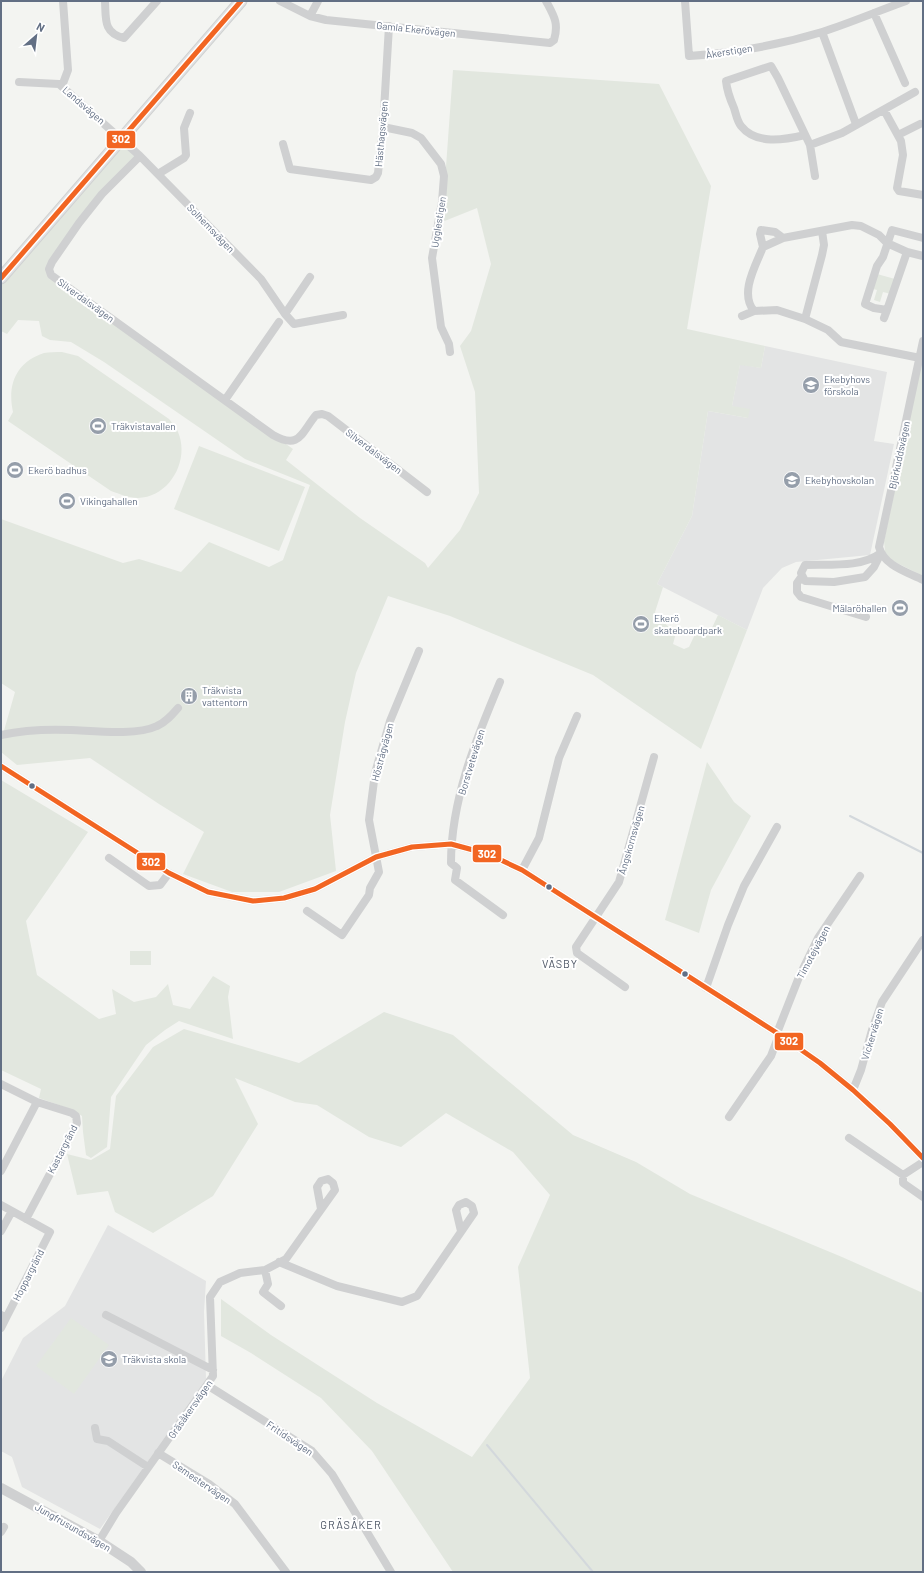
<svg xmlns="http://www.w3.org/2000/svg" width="924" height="1573" font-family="Barlow,sans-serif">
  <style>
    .built { fill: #e3e4e4 }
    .green { fill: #e2e7df }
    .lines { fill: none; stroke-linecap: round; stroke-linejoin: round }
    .stream { stroke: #d3d8dc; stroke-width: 2 }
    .secondary-casing { stroke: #d0d2d2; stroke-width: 13 }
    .minor { stroke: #cfd0d1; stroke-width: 8 }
    .tertiary { stroke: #cfd0d1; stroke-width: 10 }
    .secondary { stroke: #e1e2e3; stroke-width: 11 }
    .bus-1-casing { stroke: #fff; stroke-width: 8 }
    .bus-1 { stroke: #f26522; stroke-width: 5 }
    .bus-dot { fill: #626f84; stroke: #fff; stroke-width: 1.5 }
    .labels { text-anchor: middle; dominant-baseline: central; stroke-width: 4; stroke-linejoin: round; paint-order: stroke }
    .street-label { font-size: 10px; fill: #626f84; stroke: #fff }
    .poi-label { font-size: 10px; fill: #626f84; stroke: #fff; text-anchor: start }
    .neighbourhood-label { font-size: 11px; letter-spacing: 1px; fill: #505968; stroke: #fff }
    .line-badge { stroke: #fff; stroke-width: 1.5 }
    .badge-label { font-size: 11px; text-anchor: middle; font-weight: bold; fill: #fff }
  </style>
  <rect width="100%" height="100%" fill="#f3f4f1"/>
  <path class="built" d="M765 346 887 372 874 441 894 444 870 555 796 562 782 568 763 588 747 630 657 584 692 516 708 411 748 418 732 406 740 364 761 368Z
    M108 1225 206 1281 204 1312 206 1379 100 1529 22 1487 12 1457 1 1451V1381L23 1338 65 1306Z"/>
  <path class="green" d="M453 70 659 84 711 186 687 329 765 346 761 368 740 365 732 406 750 409 748 418 708 411 692 516 657 584 663 587 655 612 656 616 676 633 673 644 684 649 689 647 698 628 711 630 718 615 747 630 701 749 593 675 450 616 388 596 356 673 345 722 330 815 336 871 279 892H232L183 874 204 832 159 804 90 758 17 765 1 752V741L15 692 1 683V519L123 563 139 559 181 572 209 542 269 567 283 560 310 485 245 459 104 362 71 342 50 340 42 336 39 321 18 320 7 334 1 331V278L122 139 140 156 102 194 49 269 119 325 293 449 286 460 360 518 425 563 428 568 460 530 479 493 475 392 460 346 471 331 491 264 477 208 442 222Z
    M877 274 895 279 891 294 883 292 880 302 874 300 877 290 873 289Z
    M62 352 78 356 169 419C172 423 176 427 178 432 190 460 170 497 138 498 128 498 120 494 111 491L8 421 13 412C7 385 16 362 44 353 49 352 56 352 62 352Z
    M923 354V576L891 560 885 552 884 541Z
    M199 446 305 487 279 551 174 509Z
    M707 762 734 802 751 816 711 890 699 933 665 920Z
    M1 780 88 832 26 921 37 975 99 1019 116 1014 112 989 134 1002 156 997 168 984 173 1005 190 1009 213 976 230 986 228 997 233 1039 179 1021 165 1030 146 1045 111 1097 107 1147 91 1158 86 1155 83 1132 82 1116 73 1110 39 1098 41 1089 1 1070Z
    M130 951H151V965H130Z
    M384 1012 453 1035 573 1135 636 1162 690 1194 842 1257 923 1293V1572H453L372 1451 321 1398 251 1353 221 1336V1299L271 1335 377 1403 472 1457 530 1378 518 1267 550 1195 513 1152 446 1113 401 1147 369 1137 317 1105 295 1102 235 1078 258 1124 213 1196 153 1233 115 1212 108 1191 77 1195 67 1154 91 1160 110 1149 116 1096 153 1047 184 1029 299 1063Z
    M71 1318 109 1345 74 1394 36 1366Z"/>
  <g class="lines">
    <path class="stream" d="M850 816 923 853
      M487 1445 593 1572"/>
    <g class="secondary-casing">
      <path id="secondary" d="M1 278 241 1"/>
    </g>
    <path class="minor" d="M105 1C106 19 103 33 124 38L157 1
      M280 1 310 16 326 20 550 43 554 40C559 23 554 16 546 1
      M685 1 689 56C733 53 779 45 822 32 850 23 878 11 906 1
      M874 13 905 83
      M310 16 318 1
      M822 32 856 124
      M19 82 59 84 140 156 261 279 285 314 294 324 343 315
      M62 86 68 70 63 1
      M884 110 901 141 903 155 897 188 899 191 923 195
      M383 127 412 133 421 138 441 164 444 176 442 202 432 258 441 327 449 344 450 352
      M805 135C784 140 756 145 741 126 737 121 736 114 734 108 730 99 727 91 726 81L771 66 778 78 810 145 842 133 915 92
      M898 135 920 124
      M283 144 290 169 371 180 376 177 378 173 383 127 389 26
      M810 145 815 176
      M140 156 102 194 79 223 52 262 49 269 51 275 273 435C300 450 301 433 316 415L322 414 328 416 427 492
      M158 174 184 158 186 155 184 128 190 113
      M763 247 760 234 761 230 775 232 783 238
      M907 252 887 310 874 308 865 304 877 266 883 257 892 230 923 238
      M285 314 310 277
      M742 316 754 311
      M884 318 887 310
      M805 319 822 255 824 245 822 231
      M923 341 879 547C884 566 907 572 923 580
      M920 358 841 342 828 330 805 319 777 310 754 311C739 293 756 265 763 247L783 238 852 225 861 226 879 235 887 243 907 252 923 256
      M225 400 279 322
      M881 553 874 567 865 577 834 582 805 581 801 573 805 565C829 564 861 568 881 553Z
      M802 576 797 583V592L801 597 866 617
      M500 682C476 739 451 800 451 863L457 868 455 880 503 915
      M1 735C24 730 48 729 71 730 95 731 136 736 157 726 166 722 172 715 178 708
      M1 766 169 873 208 892 253 901 284 898 315 889 376 857 412 847 451 844 488 854 522 870 558 893 777 1033 820 1063 853 1090 890 1124 923 1158
      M109 858 149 886 160 885 169 873
      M522 870 539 838 559 758 577 716
      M307 911 342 935 369 895 370 888 379 872 369 820 375 773 390 721 419 651
      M625 987 577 953 576 947 619 882 654 757
      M706 988 728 925 744 886 777 827
      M777 1033 799 977 818 938 860 876
      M1 1084 37 1102 72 1113 76 1116 77 1123 26 1219
      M853 1090 861 1070 872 1030 882 1002 923 940
      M729 1117 771 1056 779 1035
      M849 1138 903 1175 923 1162
      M1 1171 37 1102
      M903 1175V1183L923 1197
      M1 1205 50 1232 6 1318 1 1315
      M1 1231 12 1211
      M279 1262 337 1286 402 1302 417 1296 474 1213 472 1206 466 1202 459 1205 456 1210 461 1231
      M265 1270 268 1284 263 1292 281 1306
      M106 1315 213 1370
      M1 1328 6 1318
      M207 1385 312 1451 332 1474 391 1572
      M95 1428 97 1439 108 1441 148 1467
      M158 1453 209 1484 235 1504 286 1572
      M1 1532 4 1527
      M99 1541 116 1513 213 1376 210 1297 220 1282 240 1273 265 1270 286 1259 335 1190 333 1183 328 1179 321 1181 317 1187 321 1209"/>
    <path class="tertiary" d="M1 1488 99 1541 131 1562 141 1572"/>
    <use href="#secondary" class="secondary"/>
    <g class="bus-1-casing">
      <path id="bus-1" d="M1 278 241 1
        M1 766 169 873 208 892 253 901 284 898 315 889 376 857 412 847 451 844 488 854 522 870 777 1033 820 1063 853 1090 890 1124 923 1158"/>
    </g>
    <use href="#bus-1" class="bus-1"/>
  </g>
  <defs>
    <g id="school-disc" transform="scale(0.9)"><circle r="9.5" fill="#959eaa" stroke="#fff"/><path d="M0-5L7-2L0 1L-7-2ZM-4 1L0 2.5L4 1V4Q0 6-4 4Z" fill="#fff"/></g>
    <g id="stadium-disc" transform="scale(0.9)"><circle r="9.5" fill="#959eaa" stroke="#fff"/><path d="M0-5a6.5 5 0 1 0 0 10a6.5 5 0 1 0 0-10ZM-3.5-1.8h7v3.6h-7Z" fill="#fff"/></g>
    <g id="building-disc" transform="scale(0.9)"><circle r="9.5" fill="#959eaa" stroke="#fff"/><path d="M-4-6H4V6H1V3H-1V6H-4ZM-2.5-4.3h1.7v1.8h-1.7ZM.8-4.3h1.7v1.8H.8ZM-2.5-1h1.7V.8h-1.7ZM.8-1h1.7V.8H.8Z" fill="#fff"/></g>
  </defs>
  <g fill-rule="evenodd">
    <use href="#school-disc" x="811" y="385"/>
    <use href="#stadium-disc" x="98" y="426"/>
    <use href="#stadium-disc" x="15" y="470"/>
    <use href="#school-disc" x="792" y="480"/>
    <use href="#stadium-disc" x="67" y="501"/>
    <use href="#stadium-disc" x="900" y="608"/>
    <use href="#stadium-disc" x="641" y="624"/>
    <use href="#building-disc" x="189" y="696"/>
    <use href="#school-disc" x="109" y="1359"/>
  </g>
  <g class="bus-dot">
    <circle cx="32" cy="786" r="3.5"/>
    <circle cx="549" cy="887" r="3.5"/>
    <circle cx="685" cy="974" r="3.5"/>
  </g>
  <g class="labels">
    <g class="street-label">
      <text transform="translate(416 29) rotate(6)">Gamla Ekerövägen</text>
      <text transform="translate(729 51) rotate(-9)">Åkerstigen</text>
      <text transform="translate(84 105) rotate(41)">Landsvägen</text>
      <text transform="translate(381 134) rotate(-85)">Hästhagsvägen</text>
      <text transform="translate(438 222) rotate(-81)">Ugglestigen</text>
      <text transform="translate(211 228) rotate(46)">Solhemsvägen</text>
      <text transform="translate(86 300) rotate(36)">Silverdalsvägen</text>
      <text transform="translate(374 451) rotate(37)">Silverdalsvägen</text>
      <text transform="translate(899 455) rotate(-78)">Björkuddsvägen</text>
      <text transform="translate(382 752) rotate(-75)">Höstrågvägen</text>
      <text transform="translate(471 762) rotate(-73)">Borstvetevägen</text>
      <text transform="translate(631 840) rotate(-74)">Ängskornsvägen</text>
      <text transform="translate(813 952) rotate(-62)">Timotejvägen</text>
      <text transform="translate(872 1034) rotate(-73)">Vickervägen</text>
      <text transform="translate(62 1149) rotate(-63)">Kastargränd</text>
      <text transform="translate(28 1275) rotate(-63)">Hoppargränd</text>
      <text transform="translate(190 1409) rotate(-55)">Gräsåkersvägen</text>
      <text transform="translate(290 1438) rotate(34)">Fritidsvägen</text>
      <text transform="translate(202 1482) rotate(34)">Semestervägen</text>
      <text transform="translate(73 1527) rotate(30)">Jungfrusundsvägen</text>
    </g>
    <g class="poi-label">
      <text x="824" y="379">Ekebyhovs<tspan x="824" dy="12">förskola</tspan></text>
      <text x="111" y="426">Träkvistavallen</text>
      <text x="28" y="470">Ekerö badhus</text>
      <text x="805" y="480">Ekebyhovskolan</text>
      <text x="80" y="501">Vikingahallen</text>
      <text x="887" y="608" text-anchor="end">Mälaröhallen</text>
      <text x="654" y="618">Ekerö<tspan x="654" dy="12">skateboardpark</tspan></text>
      <text x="202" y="690">Träkvista<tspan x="202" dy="12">vattentorn</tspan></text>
      <text x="122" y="1359">Träkvista skola</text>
    </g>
    <g class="neighbourhood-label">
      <text x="560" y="963">VÄSBY</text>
      <text x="351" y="1524">GRÄSÅKER</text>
    </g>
  </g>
  <g class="line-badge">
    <rect x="106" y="130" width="30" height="19" rx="4" fill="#f26522"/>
    <rect x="472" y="844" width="30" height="19" rx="4" fill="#f26522"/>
    <rect x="136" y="852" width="30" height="19" rx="4" fill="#f26522"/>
    <rect x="774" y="1032" width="30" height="19" rx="4" fill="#f26522"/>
  </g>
  <g class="badge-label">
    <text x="121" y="143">302</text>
    <text x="487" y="858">302</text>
    <text x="151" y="866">302</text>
    <text x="789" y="1045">302</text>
  </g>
  <rect width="924" height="1573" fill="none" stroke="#626f84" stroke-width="4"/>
  <g transform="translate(36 36) rotate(28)" stroke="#ffffff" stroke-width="3" paint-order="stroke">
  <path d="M0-3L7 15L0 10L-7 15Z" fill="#626f84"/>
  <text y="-6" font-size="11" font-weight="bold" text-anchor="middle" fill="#626f84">N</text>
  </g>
</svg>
